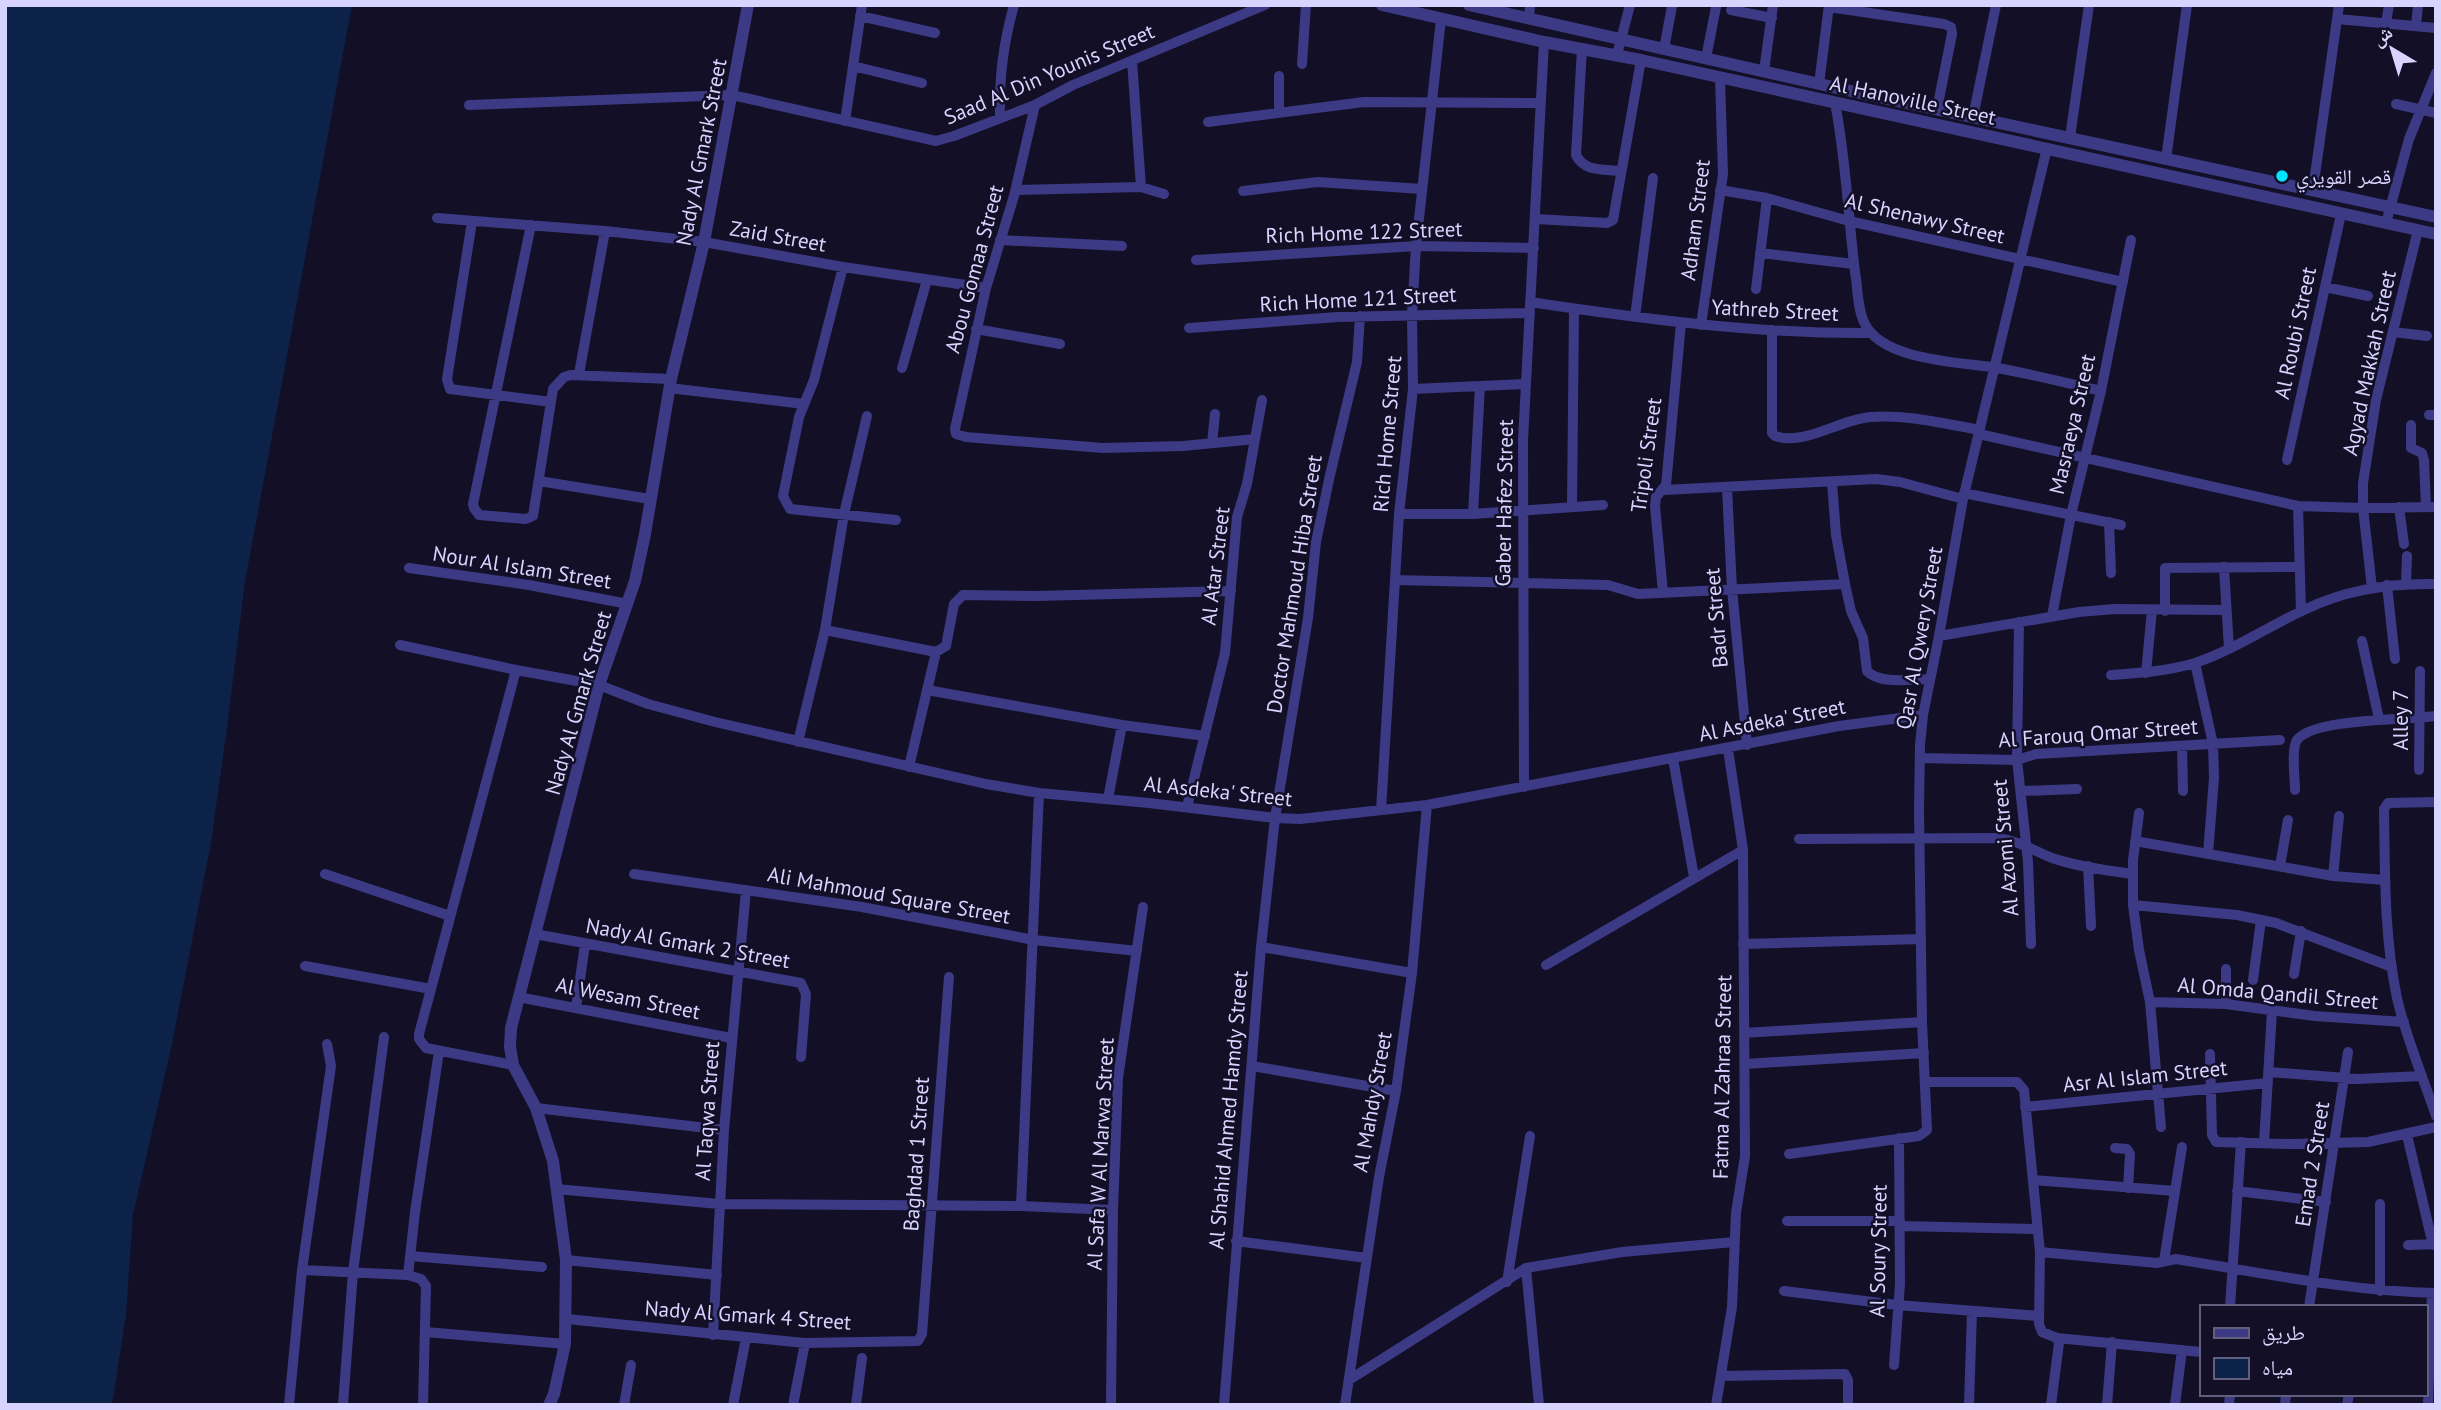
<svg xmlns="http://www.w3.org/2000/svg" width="2441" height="1410" font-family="'PT Sans','Noto Naskh Arabic',sans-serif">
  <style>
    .water { fill: #0c2248 }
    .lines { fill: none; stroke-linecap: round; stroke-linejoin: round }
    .minor { stroke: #3d3a85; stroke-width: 10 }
    .tertiary { stroke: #3d3a85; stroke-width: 12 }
    .poi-dot { fill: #00e5ff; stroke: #130f26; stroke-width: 2.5 }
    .labels { text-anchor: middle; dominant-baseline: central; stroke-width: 5; stroke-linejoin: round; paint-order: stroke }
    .street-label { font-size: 21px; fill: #d9d4ff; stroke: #130f26 }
    .poi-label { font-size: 21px; fill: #d9d4ff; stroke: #130f26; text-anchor: start }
  </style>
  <rect width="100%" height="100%" fill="#130f26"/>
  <path class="water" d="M5 5H352L245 582 227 728 211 843 172 1044 133 1215 126 1315 112 1405H5Z"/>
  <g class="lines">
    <path class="minor" d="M1829 7 1944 24 1951 27 1952 34 1937 109
      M1731 10 1772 18
      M860 16 935 33
      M1529 18 1530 5
      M2337 19 2436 28
      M2386 23 2389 5
      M2416 26 2418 5
      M1582 48 1576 155C1584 172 1604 169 1620 171
      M1664 49 1672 6
      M1617 55 1630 5
      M1706 58 1716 7
      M1132 61 1141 187
      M1302 64 1306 5
      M853 66 922 83
      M1764 71 1773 5
      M1819 84 1829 5
      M1835 103C1846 159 1848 215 1855 272 1858 288 1857 309 1865 324 1883 361 1962 362 1997 368 2032 374 2066 383 2101 391
      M2396 104 2436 113
      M469 105 732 95 936 141 954 136 1035 105 1073 85 1265 5
      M1035 105 1014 196 986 288 955 429 956 434 966 437 1103 448 1183 446 1255 439
      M1279 113V76
      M1973 117 1996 5
      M1000 118C999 78 1003 45 1014 5
      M845 121 862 5
      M1208 122 1364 102 1540 103
      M2070 137 2089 5
      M2166 159 2187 5
      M2313 189 2339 5
      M1016 190 1141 187 1164 194
      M1720 190 1767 198 1849 221 2123 282
      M1243 191 1318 182 1422 189
      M437 218 605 231 704 242 843 267 986 288
      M1536 219 1607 223 1613 220 1641 60
      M2386 223 2409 139 2436 73
      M531 225 473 504 474 508 479 515 526 519 533 516 553 389 564 377 571 375 671 379
      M471 228 447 379 450 389 551 402
      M1000 240 1122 246
      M1760 253 1854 264
      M1196 260 1416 246 1534 248
      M843 267 814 380 799 417 783 496 790 509 896 520
      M2325 287 2368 296
      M1756 289 1767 198
      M1530 302C1643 319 1757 334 1871 333
      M1635 317 1653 178
      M1701 325 1723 174 1720 78
      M1189 328 1338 317 1530 313
      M976 329 1060 344
      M1772 330V433L1775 436C1806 446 1840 419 1871 417 1907 414 1945 424 1980 430
      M2393 332 2427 336
      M902 368 927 280
      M579 374 605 231
      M669 388 804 404
      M1413 389 1525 384
      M2429 415H2436
      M2411 425V448L2422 453 2424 460 2426 506
      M1979 434 2298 506 2363 508 2436 507
      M1212 443 1215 414
      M2287 460 2341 214
      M539 481 650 499
      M1832 482 1836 535 1845 584 1851 611 1863 638 1867 671C1880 685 1911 679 1929 679
      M1727 488 1732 589 1747 745
      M1664 490 1876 479 1900 482 1963 499
      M1964 493 2121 525
      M2298 506 2301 611
      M1572 507 1574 309
      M2399 507 2404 544
      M1399 514H1473L1603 505
      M1473 514 1480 386
      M2109 522 2111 573
      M2224 567 2229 649
      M409 568 529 585 628 604
      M1395 580 1608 585 1638 594 1845 584
      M2406 584 2407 556
      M2387 585 2395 659
      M2372 588 2363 508V483L2376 400 2418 230
      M1663 593 1655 506 1656 497 1666 485 1681 323
      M2165 611V568L2299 567
      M2052 616 2071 515 2101 391 2131 240
      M2019 622 2017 760 2028 862 2031 944
      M825 630 936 652 946 646 954 604 963 595 1036 596 1231 591
      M1939 636 2079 612 2115 609 2225 610
      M2362 641 2379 719
      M400 645 516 670 599 685 648 704 715 722 986 784 1039 793 1149 803 1275 818 1300 819 1427 805 1839 726 1923 715
      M2195 663 2213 744 2214 778 2208 854
      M2146 673 2152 610
      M2111 675C2139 673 2168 671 2195 663 2234 650 2269 626 2306 609 2345 590 2392 583 2436 584
      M927 690 1122 725 1205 736
      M798 742 825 630 844 514 867 416
      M2182 746 2183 791
      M1920 758 2017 760 2036 754 2280 740
      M1673 759 1694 877
      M909 767 936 652
      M2419 770 2420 671
      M1524 787 1523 440 1544 42
      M2295 790C2295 780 2291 748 2297 740 2313 718 2408 720 2436 716
      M2022 791 2077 789
      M1108 799 1122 725
      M2436 802 2388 803 2384 809C2385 872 2384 936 2397 998 2406 1038 2423 1077 2436 1116
      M1187 807 1225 653 1237 517 1247 484 1262 400
      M1381 810 1399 514 1413 389 1412 314 1416 246 1441 19
      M2139 813 2133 860V905L2139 950 2150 1002 2161 1127
      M1799 839 1996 838C2018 840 2032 850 2052 858 2078 867 2106 870 2132 874
      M2135 841 2333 876 2385 880
      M2088 866 2091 926
      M2280 866 2288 820
      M325 874 450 916
      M634 874 862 907 1034 940 1137 951
      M2333 876 2339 816
      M2133 905 2237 915 2276 923 2392 967
      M535 934 801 983 806 994 801 1057
      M1743 944 1921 939
      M1261 947 1412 973
      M1546 965 1743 850
      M305 966 431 989
      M2294 974 2301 931
      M2253 980 2261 920
      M518 997 731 1038
      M2150 1002 2226 1004 2315 1016 2404 1022
      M2226 1004V969
      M576 1008 585 944
      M1744 1033 1922 1022
      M2210 1054 2212 1135 2216 1142 2289 1144 2368 1142 2436 1127
      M1745 1064 1924 1053
      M513 1065 426 1048 419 1039V1034L516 670
      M1252 1066 1396 1091
      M2269 1072 2358 1079 2422 1076
      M1926 1082H2017L2024 1090 2040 1252 2039 1324 2042 1332 2057 1338 2059 1343 2051 1405
      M2025 1107 2268 1083
      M536 1108 724 1130
      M2407 1135 2433 1245
      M2264 1143 2272 1011
      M2115 1148 2127 1149 2130 1154 2128 1188
      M1789 1154 1919 1136 1927 1130 1922 1022 1919 810 1920 745 1923 715 1939 636 1963 499 2047 148
      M2033 1180 2175 1191
      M556 1189 719 1204 1021 1206 1113 1210
      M2237 1191 2326 1202
      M1021 1206 1039 793
      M1787 1221H1900
      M1900 1226 2038 1229
      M1236 1241 1367 1258
      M2408 1245 2436 1244
      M2040 1252 2157 1263 2176 1259C2263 1273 2348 1291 2436 1293
      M410 1256 542 1267
      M566 1260 717 1275
      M2164 1261 2182 1147
      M1526 1268 1539 1405
      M302 1270 408 1275 421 1279 426 1286 423 1405
      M408 1275 415 1212 439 1051
      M1507 1282 1530 1136
      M1784 1291 1897 1305 2039 1316
      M2380 1291V1204
      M2230 1307 2241 1142
      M2309 1307 2348 1052
      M567 1319 805 1343 918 1341 922 1334 949 977
      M426 1332 565 1344
      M713 1335 724 1130 746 890
      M2057 1338 2201 1352
      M1894 1365 1900 1284 1899 1138
      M1721 1376 1845 1374 1848 1380V1405
      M1349 1380 1526 1268 1622 1252 1734 1242
      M289 1405 302 1270 331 1066 327 1044
      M343 1405 353 1272 384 1037
      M624 1405 631 1365
      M733 1405 746 1338
      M793 1405 805 1343
      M856 1405 862 1358
      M1111 1405 1113 1210 1118 1078 1143 907
      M1224 1405 1261 947 1275 818 1308 618 1316 542 1330 475 1357 362 1360 316
      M1345 1405 1379 1177 1396 1091 1412 973 1427 805
      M1716 1405 1732 1307 1736 1213 1745 1156 1743 850 1728 749
      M1969 1405 1972 1311
      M2107 1405 2112 1342
      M2175 1405 2182 1350
      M2229 1405 2230 1394
      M2285 1405 2286 1394
      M2347 1405 2349 1394
      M2428 1405 2432 1293"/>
    <path class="tertiary" d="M1382 5 1544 42 1641 60 2436 234
      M1469 5 1837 88 2436 217
      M549 1405 554 1394 565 1344 566 1260 553 1161 536 1108 513 1065 510 1047 511 1028 599 685 635 581 645 534 671 379 704 242 748 5"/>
  </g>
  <circle class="poi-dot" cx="2282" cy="176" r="7"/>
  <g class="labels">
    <g class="street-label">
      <text transform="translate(1049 74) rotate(-23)">Saad Al Din Younis Street</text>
      <text transform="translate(1913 100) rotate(12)">Al Hanoville Street</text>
      <text transform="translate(701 152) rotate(-79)">Nady Al Gmark Street</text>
      <text transform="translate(1925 218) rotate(13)">Al Shenawy Street</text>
      <text transform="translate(1695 220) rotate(-83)">Adham Street</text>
      <text transform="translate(1364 232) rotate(-2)">Rich Home 122 Street</text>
      <text transform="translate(778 236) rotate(10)">Zaid Street</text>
      <text transform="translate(974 269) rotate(-75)">Abou Gomaa Street</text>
      <text transform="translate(1358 299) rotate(-3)">Rich Home 121 Street</text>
      <text transform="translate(1775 310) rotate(3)">Yathreb Street</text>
      <text transform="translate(2295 333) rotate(-78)">Al Roubi Street</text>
      <text transform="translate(2369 363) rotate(-78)">Agyad Makkah Street</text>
      <text transform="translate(2072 424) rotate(-77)">Masraeya Street</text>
      <text transform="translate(1387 434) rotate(-85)">Rich Home Street</text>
      <text transform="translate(1646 455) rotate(-82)">Tripoli Street</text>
      <text transform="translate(1504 503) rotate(-89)">Gaber Hafez Street</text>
      <text transform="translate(1215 566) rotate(-83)">Al Atar Street</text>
      <text transform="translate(522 567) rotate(9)">Nour Al Islam Street</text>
      <text transform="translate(1294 584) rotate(-81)">Doctor Mahmoud Hiba Street</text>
      <text transform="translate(1716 618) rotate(-95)">Badr Street</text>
      <text transform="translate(1919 638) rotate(-80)">Qasr Al Qwery Street</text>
      <text transform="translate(578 703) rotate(-74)">Nady Al Gmark Street</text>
      <text transform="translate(1772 720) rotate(-11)">Al Asdeka' Street</text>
      <text transform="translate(2400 720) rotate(-90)">Alley 7</text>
      <text transform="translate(2098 733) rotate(-4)">Al Farouq Omar Street</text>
      <text transform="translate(1218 791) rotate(6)">Al Asdeka' Street</text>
      <text transform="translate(2005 848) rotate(-95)">Al Azomi Street</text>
      <text transform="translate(889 895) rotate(10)">Ali Mahmoud Square Street</text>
      <text transform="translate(688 943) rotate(10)">Nady Al Gmark 2 Street</text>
      <text transform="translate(2278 993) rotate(5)">Al Omda Qandil Street</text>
      <text transform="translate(628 998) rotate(11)">Al Wesam Street</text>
      <text transform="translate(2145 1076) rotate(-6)">Asr Al Islam Street</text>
      <text transform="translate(1722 1077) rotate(-89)">Fatma Al Zahraa Street</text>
      <text transform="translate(1372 1102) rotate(-80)">Al Mahdy Street</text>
      <text transform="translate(1228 1110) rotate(-85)">Al Shahid Ahmed Hamdy Street</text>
      <text transform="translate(707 1111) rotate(-86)">Al Taqwa Street</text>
      <text transform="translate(916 1154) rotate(-86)">Baghdad 1 Street</text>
      <text transform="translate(1100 1154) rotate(-87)">Al Safa W Al Marwa Street</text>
      <text transform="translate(2312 1164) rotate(-81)">Emad 2 Street</text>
      <text transform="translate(1878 1251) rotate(-89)">Al Soury Street</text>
      <text transform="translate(748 1315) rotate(4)">Nady Al Gmark 4 Street</text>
    </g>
    <g class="poi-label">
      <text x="2296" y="176">قصر القويري</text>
    </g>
  </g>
  <rect width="2441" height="1410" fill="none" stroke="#d9d4ff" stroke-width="14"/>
  <rect x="2200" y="1305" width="228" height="91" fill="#130f26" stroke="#625e7d" stroke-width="2"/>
  <rect x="2214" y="1328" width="35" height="10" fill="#3d3a85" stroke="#625e7d" stroke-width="2"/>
  <text x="2262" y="1340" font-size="21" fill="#d9d4ff">طريق</text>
  <rect x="2214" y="1358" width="35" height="21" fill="#0c2248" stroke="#625e7d" stroke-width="2"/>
  <text x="2262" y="1375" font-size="21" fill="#d9d4ff">مياه</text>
  <g transform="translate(2392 49) rotate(322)" stroke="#130f26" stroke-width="5" paint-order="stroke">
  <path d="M0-5L12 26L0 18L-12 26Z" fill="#d9d4ff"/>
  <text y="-10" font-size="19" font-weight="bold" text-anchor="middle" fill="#d9d4ff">ش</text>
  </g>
</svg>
